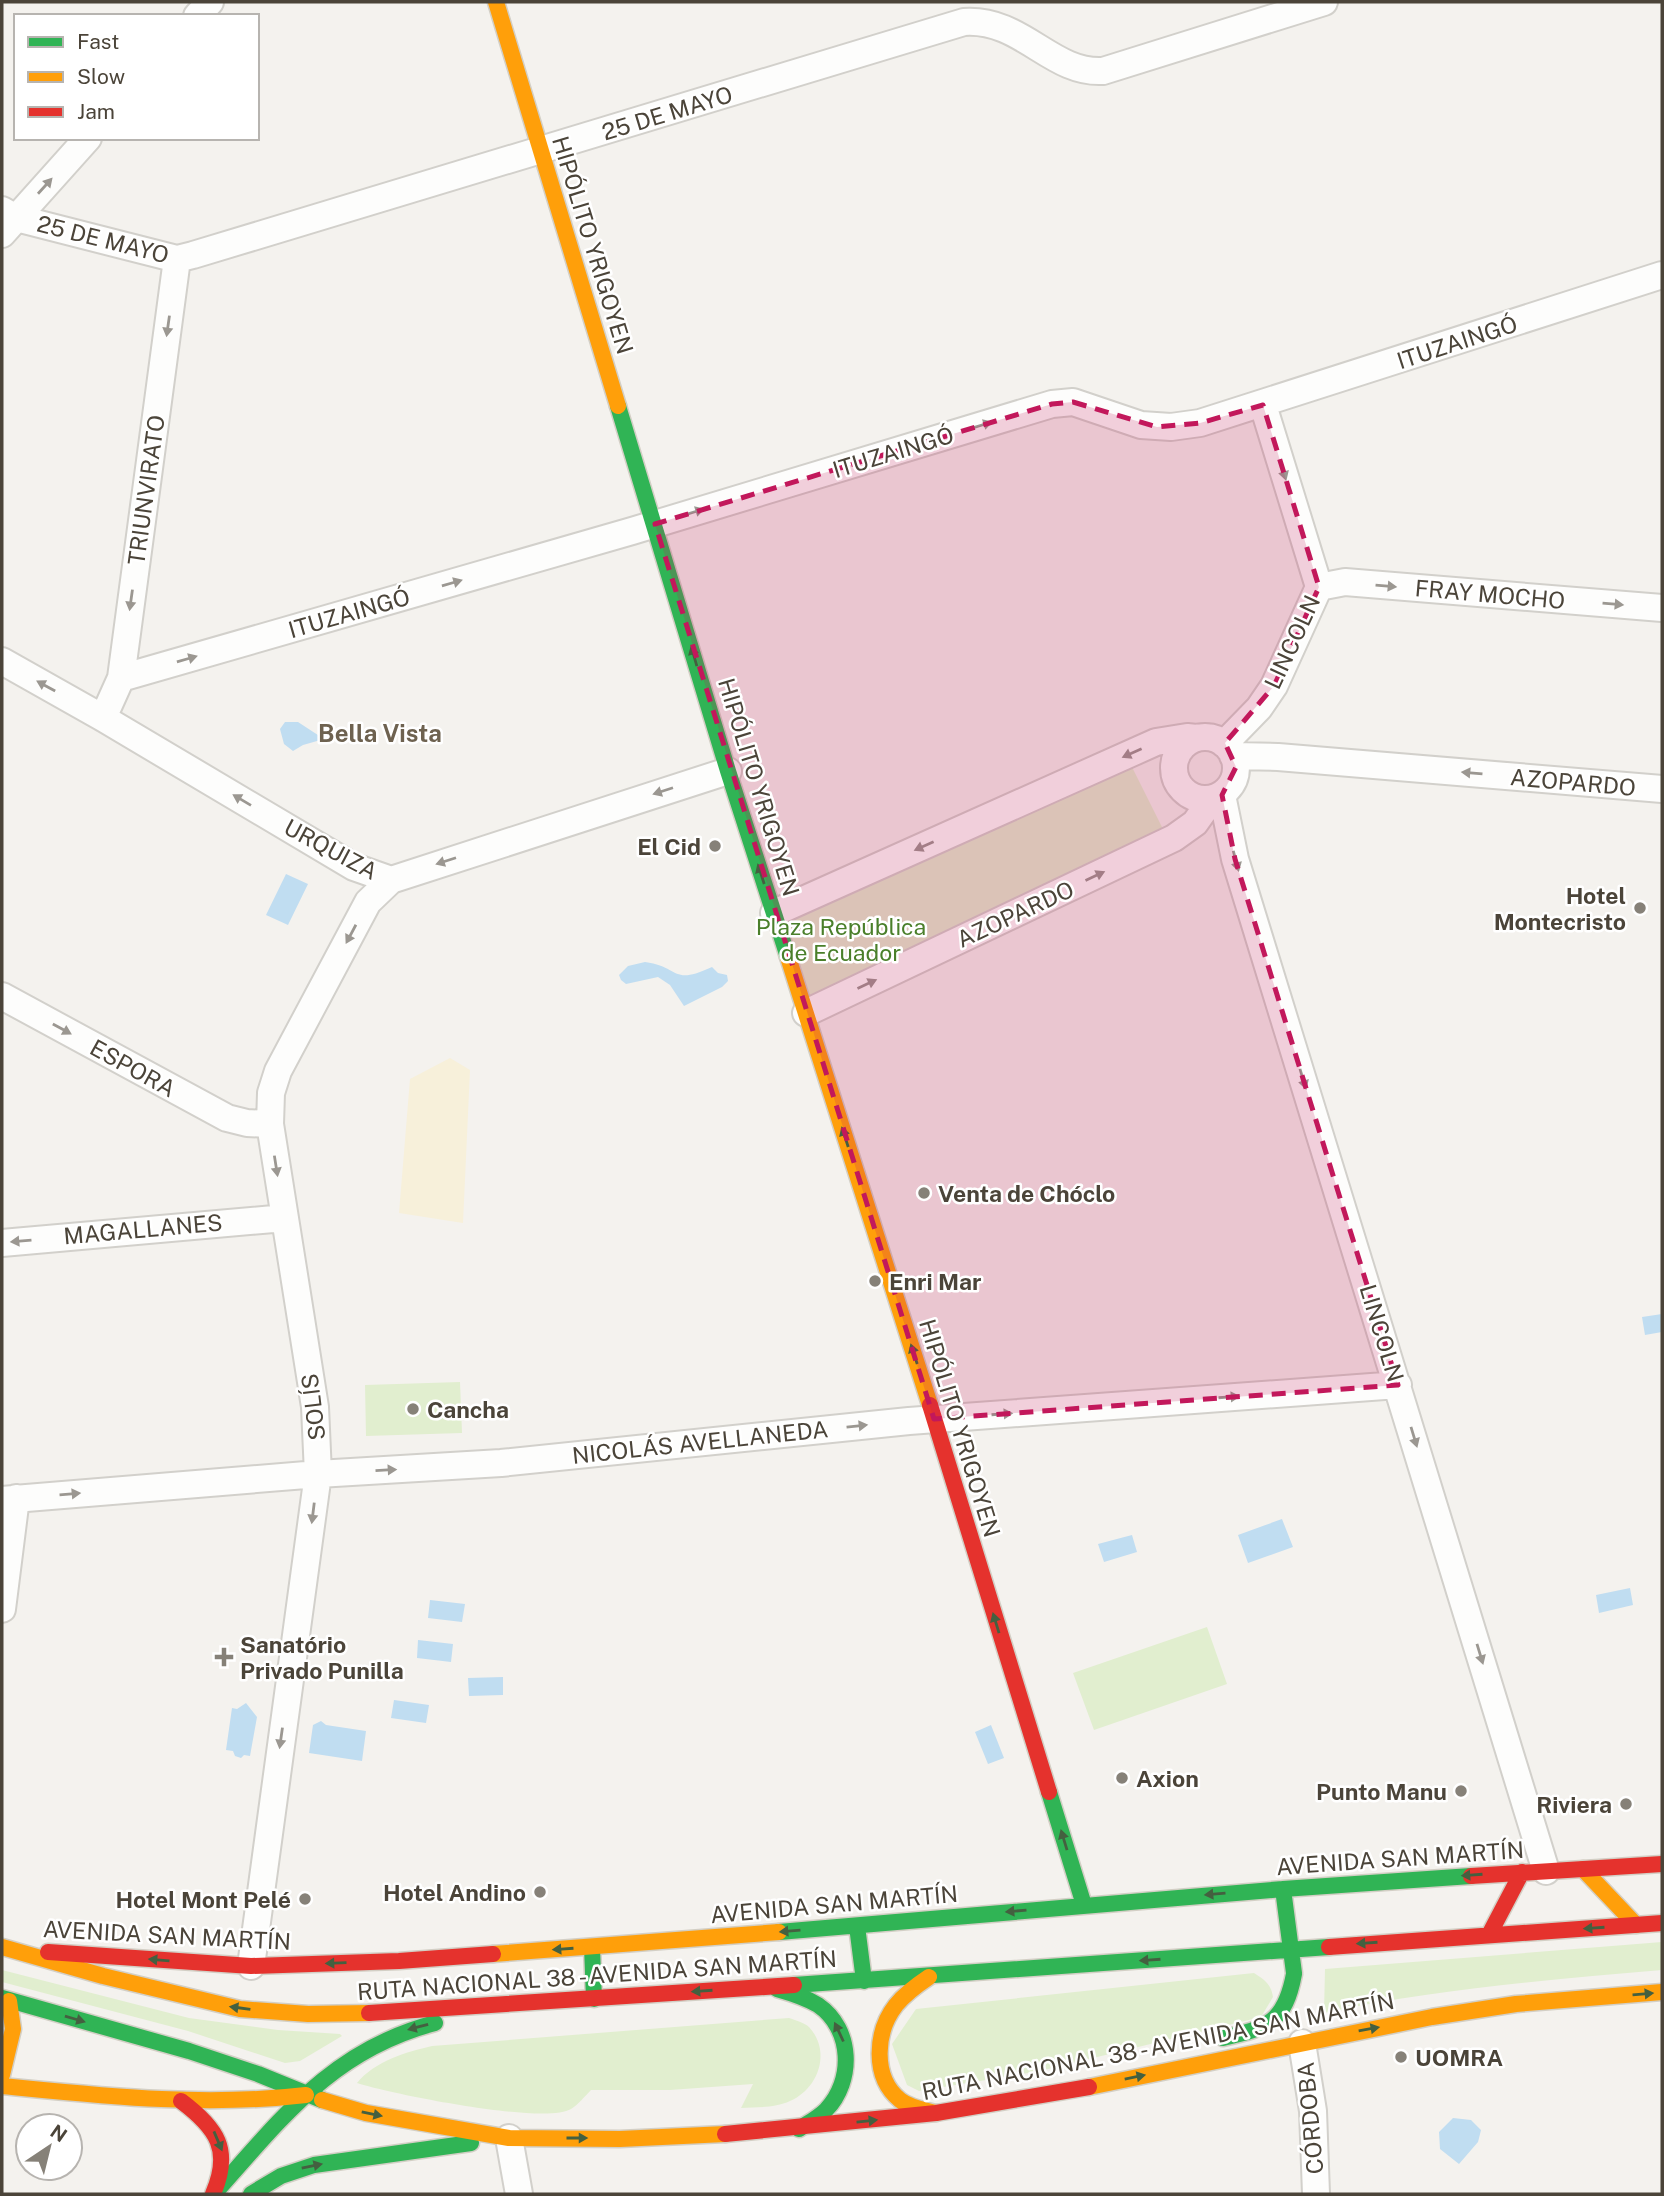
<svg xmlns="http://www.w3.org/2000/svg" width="1664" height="2196" font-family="'Public Sans',sans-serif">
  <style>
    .green { fill: #e1eecf }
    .sand { fill: #f7f0da }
    .water { fill: #c0ddf1 }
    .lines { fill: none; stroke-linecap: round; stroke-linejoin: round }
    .street-casing { stroke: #d2d0cb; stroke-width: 30 }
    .fast-casing { stroke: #d3cfc5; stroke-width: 19 }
    .slow-casing { stroke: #d3cfc5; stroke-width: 19 }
    .jam-casing { stroke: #d3cfc5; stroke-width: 19 }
    .street { stroke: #fdfdfc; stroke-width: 26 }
    .fast { stroke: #30b455; stroke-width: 16 }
    .slow { stroke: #ff9f0a; stroke-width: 16 }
    .jam { stroke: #e5322d; stroke-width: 16 }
    .oneway { fill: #9b9791 }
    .oneway2 { fill: #446040 }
    .marked { fill: #c2185b; fill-opacity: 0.2; stroke: #c2185b; stroke-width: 5; stroke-dasharray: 14 9; stroke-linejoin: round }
    .poi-dot { fill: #868178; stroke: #fff; stroke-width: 2.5 }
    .labels { text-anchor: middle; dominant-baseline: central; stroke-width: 5; stroke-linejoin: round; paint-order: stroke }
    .street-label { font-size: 23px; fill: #4b4439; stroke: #fff }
    .poi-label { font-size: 23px; font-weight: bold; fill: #4b4439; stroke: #fff; text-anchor: end }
    .park-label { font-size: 23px; fill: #4a7f2a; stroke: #fff }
    .neighbourhood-label { font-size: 24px; font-weight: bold; fill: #6e6250; stroke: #fff }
  </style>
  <rect width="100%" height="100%" fill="#f4f2ee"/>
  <path class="green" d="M1132 767 1166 835 806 1013 774 913Z
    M460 1382 462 1433 366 1436 365 1385Z
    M1207 1627 1227 1684 1094 1730 1073 1673Z
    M1662 1942V1970C1547 1980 1437 1989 1324 2013L1325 1969Z
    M2 1970 189 2018 278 2030 340 2034 342 2036 300 2061 285 2063 188 2031 2 1982Z
    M1254 1973C1265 1980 1271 1984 1273 1997L1261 2017 1040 2071 919 2091 907 2085 892 2044 916 2009Z
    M789 2018C795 2020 805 2023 809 2027 832 2052 818 2089 790 2101 775 2108 757 2107 741 2108L753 2084 670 2090H591C585 2096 578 2105 571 2109 545 2125 391 2094 357 2083 375 2061 406 2052 432 2046Z"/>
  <path class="sand" d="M450 1058 470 1070 463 1223 399 1213 410 1079Z"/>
  <path class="water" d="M285 722H298L324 739 303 745 293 751 284 744 280 729Z
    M286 874 308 884 288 925 266 915Z
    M645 962C681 967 671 986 712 967L718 973 727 975 728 981 722 987 684 1006 670 985 658 977 626 984 621 980 619 975 628 966Z
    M1662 1314V1332L1645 1335 1642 1317Z
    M1282 1519 1293 1547 1248 1563 1238 1535Z
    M1132 1535 1137 1552 1104 1562 1098 1544Z
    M1630 1588 1633 1605 1599 1613 1596 1595Z
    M430 1600 465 1604 462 1622 428 1618Z
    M418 1640 453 1644 451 1662 417 1658Z
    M503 1677V1695L469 1696 468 1678Z
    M394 1700 429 1705 426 1723 391 1718Z
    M246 1703 257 1717 250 1756 244 1755 241 1758 235 1756 233 1751 226 1750 232 1708 237 1709Z
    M321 1721 326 1725 366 1731 362 1761 309 1753 313 1725Z
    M991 1725 1004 1758 988 1764 975 1732Z
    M1453 2118 1471 2120 1481 2130 1478 2142 1459 2164 1440 2149 1439 2132Z"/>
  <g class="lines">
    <g class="street-casing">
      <path id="street" d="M197 16 210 2
        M2 210 16 218 177 259 193 255 964 22C1022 18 1051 74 1103 71L1324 2
        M2 234 88 138
        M1319 587 1345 582 1662 608
        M2 661 103 718 354 867 391 880 728 771
        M121 678 632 531 1052 404 1073 402 1141 425 1171 427 1200 423 1662 275
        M103 718 121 678 177 259
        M1174 768a31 31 0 1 1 62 0a31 31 0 1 1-62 0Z
        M1224 744 1259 708 1274 686 1319 587 1263 405
        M1233 756 1278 757 1662 789
        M1222 795 1235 859 1546 1871
        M774 913 1156 742 1187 737 1197 738
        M2 996 227 1118 247 1123 270 1124
        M806 1013 1174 838 1195 823 1212 799
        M2 1243 285 1218
        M2 1500 318 1474 501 1463 909 1421 1398 1385
        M2 1609 16 1498
        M251 1966 318 1474 315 1407 270 1124 271 1093 278 1071 368 902 391 880
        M1302 2043 1313 2111 1316 2194
        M509 2138 519 2194"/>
    </g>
    <g class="fast-casing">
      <path id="fast" d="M618 406 728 771 788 957
        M1049 1792 1084 1905
        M1283 1889 1294 1973
        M857 1926 864 1981
        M779 1932 1283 1889 1471 1876
        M592 1947 594 1999
        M794 1985 1329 1947
        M777 1989C791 1993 805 1997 818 2005 853 2029 854 2081 826 2110 818 2118 808 2123 799 2129
        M2 1998 189 2051 258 2074 322 2100
        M1223 2038C1268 2028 1285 2022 1294 1974
        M214 2194C282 2118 332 2050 435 2023
        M251 2194 281 2176 314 2165 471 2143"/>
    </g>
    <g class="slow-casing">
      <path id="slow" d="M496 2 618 406
        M788 957 930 1405
        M1583 1869 1636 1925
        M2 1947 103 1976 240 2009 308 2014 369 2013
        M493 1954 779 1932
        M929 1977C917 1985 905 1994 896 2005 875 2032 872 2077 900 2100 910 2108 924 2110 936 2113
        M2 2075 13 2029 9 2001
        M2 2086C104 2096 204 2107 306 2095
        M1089 2087 1432 2017 1516 2004 1662 1992
        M322 2100 366 2113 509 2138 620 2139 725 2134"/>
    </g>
    <g class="jam-casing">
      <path id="jam" d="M930 1405 1049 1792
        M1471 1876 1662 1864
        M1489 1935 1522 1872
        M1329 1947 1662 1923
        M48 1952 251 1966 399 1961 493 1954
        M369 2013 794 1985
        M181 2101C217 2128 232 2150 213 2194
        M725 2134 936 2113 1089 2087"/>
    </g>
    <use href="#street" class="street"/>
    <use href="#fast" class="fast"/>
    <use href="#slow" class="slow"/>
    <use href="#jam" class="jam"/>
  </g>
  <defs><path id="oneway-solid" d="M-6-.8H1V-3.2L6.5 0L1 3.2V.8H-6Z" transform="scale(1.75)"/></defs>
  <g class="oneway">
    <use href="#oneway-solid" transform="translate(45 186) rotate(-48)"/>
    <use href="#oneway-solid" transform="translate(168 326) rotate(98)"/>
    <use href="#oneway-solid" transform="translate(982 425) rotate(-17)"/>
    <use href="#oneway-solid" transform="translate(1283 470) rotate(73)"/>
    <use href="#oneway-solid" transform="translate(694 512) rotate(-17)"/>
    <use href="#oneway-solid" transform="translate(452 583) rotate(-16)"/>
    <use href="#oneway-solid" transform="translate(1386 586) rotate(5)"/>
    <use href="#oneway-solid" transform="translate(131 600) rotate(98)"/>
    <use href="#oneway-solid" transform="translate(1613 604) rotate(5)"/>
    <use href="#oneway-solid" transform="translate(187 659) rotate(-16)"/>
    <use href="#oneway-solid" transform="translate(46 686) rotate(-151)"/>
    <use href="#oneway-solid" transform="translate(1132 753) rotate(156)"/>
    <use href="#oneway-solid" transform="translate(1472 773) rotate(-175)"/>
    <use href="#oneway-solid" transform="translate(663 791) rotate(162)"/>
    <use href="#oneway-solid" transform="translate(242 800) rotate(-149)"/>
    <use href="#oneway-solid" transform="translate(924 846) rotate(156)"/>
    <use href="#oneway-solid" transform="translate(446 861) rotate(162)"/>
    <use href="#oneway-solid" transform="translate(1236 861) rotate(75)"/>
    <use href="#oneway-solid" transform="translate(1095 876) rotate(-25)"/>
    <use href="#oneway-solid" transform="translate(351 934) rotate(118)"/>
    <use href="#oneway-solid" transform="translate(867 984) rotate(-25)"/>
    <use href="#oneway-solid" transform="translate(62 1029) rotate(29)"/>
    <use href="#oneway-solid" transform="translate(1303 1079) rotate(73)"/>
    <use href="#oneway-solid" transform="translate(276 1166) rotate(81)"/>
    <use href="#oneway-solid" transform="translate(21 1241) rotate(175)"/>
    <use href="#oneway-solid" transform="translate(1229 1397) rotate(-4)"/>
    <use href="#oneway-solid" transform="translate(1002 1414) rotate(-4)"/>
    <use href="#oneway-solid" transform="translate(857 1426) rotate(-6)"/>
    <use href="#oneway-solid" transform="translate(1414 1437) rotate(73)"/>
    <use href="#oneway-solid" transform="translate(386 1470) rotate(-3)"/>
    <use href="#oneway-solid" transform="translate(70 1494) rotate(-5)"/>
    <use href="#oneway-solid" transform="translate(313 1513) rotate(97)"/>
    <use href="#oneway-solid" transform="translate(1480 1654) rotate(73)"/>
    <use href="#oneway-solid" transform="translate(281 1738) rotate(98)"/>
  </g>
  <g class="oneway2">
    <use href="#oneway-solid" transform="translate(694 656) rotate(-106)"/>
    <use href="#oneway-solid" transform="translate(761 874) rotate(-108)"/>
    <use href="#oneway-solid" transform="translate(845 1137) rotate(-108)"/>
    <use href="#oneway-solid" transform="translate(914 1354) rotate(-108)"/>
    <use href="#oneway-solid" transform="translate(996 1623) rotate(-107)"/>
    <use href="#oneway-solid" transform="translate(1064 1840) rotate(-107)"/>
    <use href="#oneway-solid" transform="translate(1472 1875) rotate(176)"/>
    <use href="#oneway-solid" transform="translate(1215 1894) rotate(175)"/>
    <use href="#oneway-solid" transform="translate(1016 1911) rotate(175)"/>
    <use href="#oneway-solid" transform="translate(1594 1928) rotate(176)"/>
    <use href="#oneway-solid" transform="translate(790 1931) rotate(175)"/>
    <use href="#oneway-solid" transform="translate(1367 1943) rotate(176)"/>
    <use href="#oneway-solid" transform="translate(563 1949) rotate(176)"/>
    <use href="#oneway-solid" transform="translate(159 1960) rotate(-175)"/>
    <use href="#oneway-solid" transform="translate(1150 1960) rotate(176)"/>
    <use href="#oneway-solid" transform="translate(336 1963) rotate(178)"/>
    <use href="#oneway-solid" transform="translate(702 1991) rotate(176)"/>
    <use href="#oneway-solid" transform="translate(1643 1994) rotate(-5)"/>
    <use href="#oneway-solid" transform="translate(240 2008) rotate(-172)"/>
    <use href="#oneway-solid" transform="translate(75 2019) rotate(16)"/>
    <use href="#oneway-solid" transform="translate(418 2027) rotate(165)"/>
    <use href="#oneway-solid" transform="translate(1369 2029) rotate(-10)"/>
    <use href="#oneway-solid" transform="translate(839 2032) rotate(-115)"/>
    <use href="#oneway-solid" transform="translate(1135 2077) rotate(-11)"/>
    <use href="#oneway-solid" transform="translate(372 2114) rotate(12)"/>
    <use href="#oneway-solid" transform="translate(867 2121) rotate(-6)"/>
    <use href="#oneway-solid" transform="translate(577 2138)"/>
    <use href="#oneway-solid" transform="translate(218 2141) rotate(67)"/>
    <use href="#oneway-solid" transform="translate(312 2166) rotate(-12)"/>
  </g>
  <path class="marked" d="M1073 402 1157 427 1200 423 1263 405 1319 587 1274 686 1225 743 1236 767 1222 795 1235 859 1398 1385 934 1419 655 524 1052 404Z"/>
  <g class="poi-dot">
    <circle cx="715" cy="846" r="7"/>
    <circle cx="1640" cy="908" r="7"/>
    <circle cx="924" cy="1193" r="7"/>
    <circle cx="875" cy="1281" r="7"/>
    <circle cx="413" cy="1409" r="7"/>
    <path d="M220.5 1646.5h7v7h7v7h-7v7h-7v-7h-7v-7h7z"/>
    <circle cx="1122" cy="1778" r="7"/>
    <circle cx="1461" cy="1791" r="7"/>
    <circle cx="1626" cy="1804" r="7"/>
    <circle cx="540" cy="1892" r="7"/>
    <circle cx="305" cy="1899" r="7"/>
    <circle cx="1401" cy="2057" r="7"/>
  </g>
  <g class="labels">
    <g class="street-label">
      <text transform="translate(667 113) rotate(-17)">25 DE MAYO</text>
      <text transform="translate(103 239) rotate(14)">25 DE MAYO</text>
      <text transform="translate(593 245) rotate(73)">HIPÓLITO YRIGOYEN</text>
      <text transform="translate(1457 342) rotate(-18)">ITUZAINGÓ</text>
      <text transform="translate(893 452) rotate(-17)">ITUZAINGÓ</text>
      <text transform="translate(146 490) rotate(-82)">TRIUNVIRATO</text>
      <text transform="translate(1490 594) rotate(5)">FRAY MOCHO</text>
      <text transform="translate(349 613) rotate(-16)">ITUZAINGÓ</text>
      <text transform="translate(1292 642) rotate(-65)">LINCOLN</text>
      <text transform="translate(1573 782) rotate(5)">AZOPARDO</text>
      <text transform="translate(759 787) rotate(73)">HIPÓLITO YRIGOYEN</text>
      <text transform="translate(331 849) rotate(28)">URQUIZA</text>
      <text transform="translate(1015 914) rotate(-25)">AZOPARDO</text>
      <text transform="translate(133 1068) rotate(29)">ESPORA</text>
      <text transform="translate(143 1229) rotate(-5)">MAGALLANES</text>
      <text transform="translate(1382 1333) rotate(73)">LINCOLN</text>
      <text transform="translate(313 1407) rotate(-97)">SOLÍS</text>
      <text transform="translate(960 1428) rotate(73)">HIPÓLITO YRIGOYEN</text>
      <text transform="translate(700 1442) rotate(-6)">NICOLÁS AVELLANEDA</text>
      <text transform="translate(1400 1858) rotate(-4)">AVENIDA SAN MARTÍN</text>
      <text transform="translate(834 1904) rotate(-5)">AVENIDA SAN MARTÍN</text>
      <text transform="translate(167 1935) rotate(3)">AVENIDA SAN MARTÍN</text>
      <text transform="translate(597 1975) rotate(-4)">RUTA NACIONAL 38 - AVENIDA SAN MARTÍN</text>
      <text transform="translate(1158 2046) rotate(-11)">RUTA NACIONAL 38 - AVENIDA SAN MARTÍN</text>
      <text transform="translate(1310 2118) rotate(-95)">CÓRDOBA</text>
    </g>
    <g class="poi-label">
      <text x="701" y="846">El Cid</text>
      <text x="1626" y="895">Hotel<tspan x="1626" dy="26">Montecristo</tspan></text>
      <text x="938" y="1193" text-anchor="start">Venta de Chóclo</text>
      <text x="889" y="1281" text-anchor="start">Enri Mar</text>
      <text x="427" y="1409" text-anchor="start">Cancha</text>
      <text x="240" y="1644" text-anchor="start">Sanatório<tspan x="240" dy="26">Privado Punilla</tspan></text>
      <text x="1136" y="1778" text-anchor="start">Axion</text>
      <text x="1447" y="1791">Punto Manu</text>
      <text x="1612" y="1804">Riviera</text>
      <text x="526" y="1892">Hotel Andino</text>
      <text x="291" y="1899">Hotel Mont Pelé</text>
      <text x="1415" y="2057" text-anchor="start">UOMRA</text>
    </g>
    <g class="park-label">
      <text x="841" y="926">Plaza República<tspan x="841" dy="26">de Ecuador</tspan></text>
    </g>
    <g class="neighbourhood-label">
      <text x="380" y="733">Bella Vista</text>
    </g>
  </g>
  <rect width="1664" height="2196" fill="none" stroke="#4b4439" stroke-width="7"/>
  <rect x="14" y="14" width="245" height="126" fill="#ffffff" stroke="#b7b4b0" stroke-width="2"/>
  <rect x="28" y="37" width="35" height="10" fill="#30b455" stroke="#b7b4b0" stroke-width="2"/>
  <text x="77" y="49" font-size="21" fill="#4b4439">Fast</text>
  <rect x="28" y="72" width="35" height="10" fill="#ff9f0a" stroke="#b7b4b0" stroke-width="2"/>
  <text x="77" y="84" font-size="21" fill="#4b4439">Slow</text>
  <rect x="28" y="107" width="35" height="10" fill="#e5322d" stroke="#b7b4b0" stroke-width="2"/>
  <text x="77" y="119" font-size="21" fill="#4b4439">Jam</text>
  <g transform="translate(49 2147) rotate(35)"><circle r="33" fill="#ffffff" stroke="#b7b4b0" stroke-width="2"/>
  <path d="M0-5L12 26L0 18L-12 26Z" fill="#868178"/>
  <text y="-10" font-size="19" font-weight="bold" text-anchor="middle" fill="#4b4439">N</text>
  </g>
</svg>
